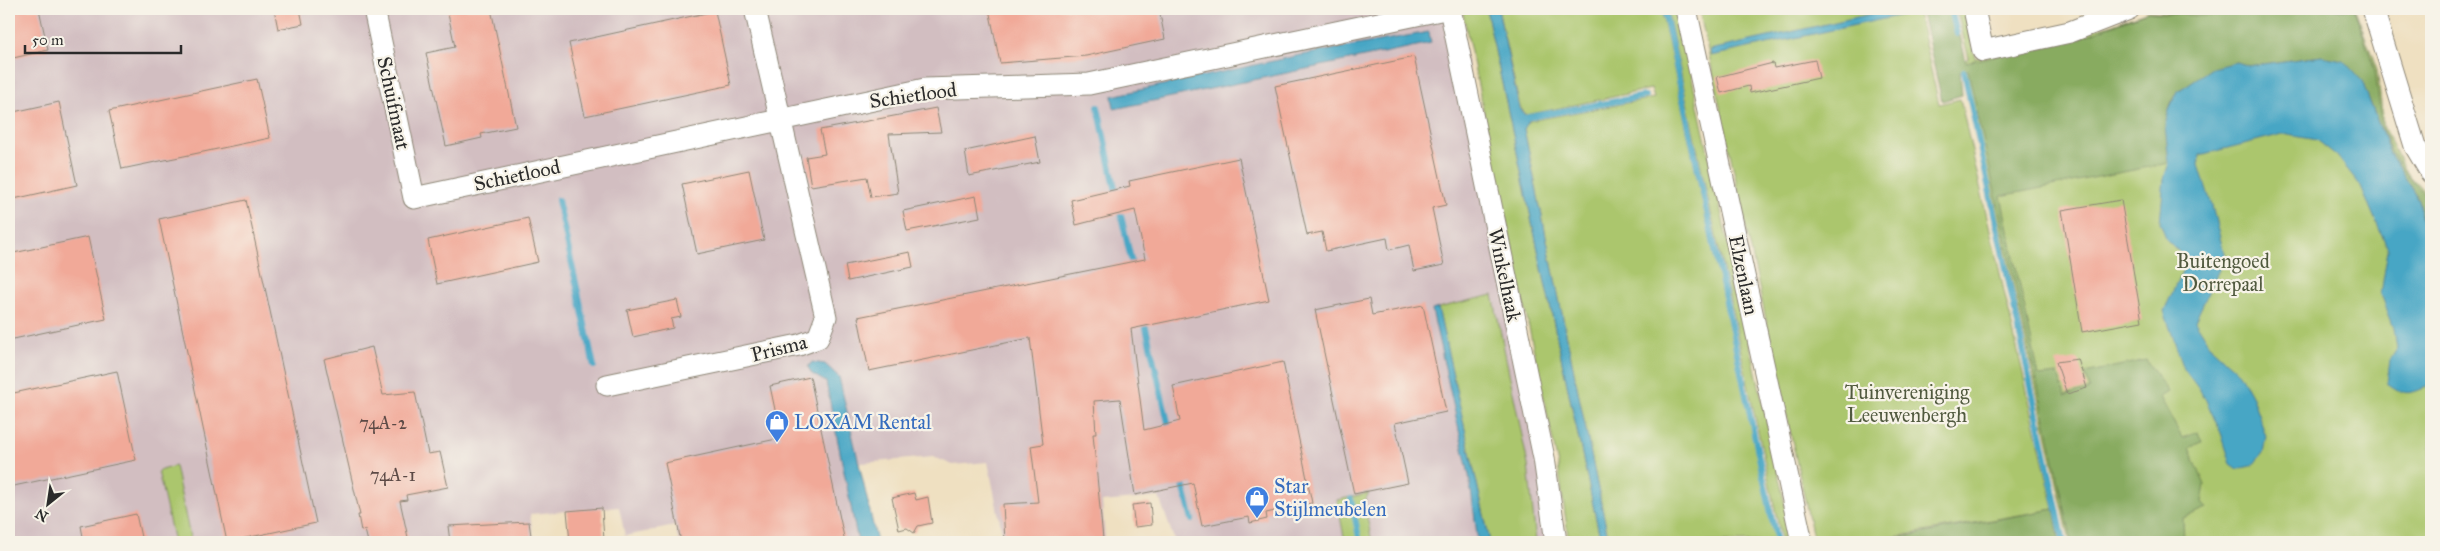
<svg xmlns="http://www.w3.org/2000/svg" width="2440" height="551" font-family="'IM FELL Great Primer',serif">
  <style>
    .industrial { fill: #d2bec1 }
    .green { fill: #abc66d; stroke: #6b784c }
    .forest { fill: #88ab60; stroke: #5a6b46 }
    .water { fill: #46a6c5; stroke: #386878 }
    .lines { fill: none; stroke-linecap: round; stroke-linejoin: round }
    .stream { stroke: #46a6c5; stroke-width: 6 }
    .building { fill: #f1a998 }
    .street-casing { stroke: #8d8676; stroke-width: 23 }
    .street { stroke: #fff; stroke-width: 21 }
    .labels { text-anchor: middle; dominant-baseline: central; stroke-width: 4.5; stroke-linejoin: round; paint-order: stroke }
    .number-label { font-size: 18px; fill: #5c4a46 }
    .street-label { font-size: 20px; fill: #2b2b2b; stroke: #f7f3e8 }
    .park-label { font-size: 20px; fill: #515a3f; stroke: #f7f3e8 }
    .shop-label { font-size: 20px; fill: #366cbe; stroke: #f7f3e8; text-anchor: start }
  </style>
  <rect width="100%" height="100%" fill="#f7f3e8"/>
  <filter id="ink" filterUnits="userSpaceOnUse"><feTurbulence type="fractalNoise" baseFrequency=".02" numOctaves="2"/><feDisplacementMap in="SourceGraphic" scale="10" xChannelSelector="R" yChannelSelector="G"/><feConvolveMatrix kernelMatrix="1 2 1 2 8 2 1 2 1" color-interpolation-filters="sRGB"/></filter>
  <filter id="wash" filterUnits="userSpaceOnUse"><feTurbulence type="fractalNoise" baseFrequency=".0096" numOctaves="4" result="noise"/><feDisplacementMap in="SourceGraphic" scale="20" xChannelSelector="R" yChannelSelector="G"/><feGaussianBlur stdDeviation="1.12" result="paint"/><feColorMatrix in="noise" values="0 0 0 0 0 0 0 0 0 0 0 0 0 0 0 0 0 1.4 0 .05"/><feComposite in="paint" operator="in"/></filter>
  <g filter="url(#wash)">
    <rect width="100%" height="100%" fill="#efe0c1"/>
    <path class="industrial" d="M9 9H1457L1562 542H1175L1159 497 1102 502 1105 540 1004 542 988 462 953 465 933 457 850 464 864 542H679L675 526 625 536 619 507 530 514 534 542H9Z"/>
    <path class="green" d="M1462 9H1486L1601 542H1569L1558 465Z
      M1498 9H1661L1775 542H1609L1524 128 1529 121 1654 98 1651 89 1526 115 1520 107Z
      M1667 9H1677L1793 542H1782Z
      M1699 9H1917L1939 104 1960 99 2054 509 1865 542H1814Z
      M1956 9H1965L1975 58 2107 26 2148 11 2199 14 2248 11 2252 9H2355L2377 69 2384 128 2404 169 2431 199V542H2070L1963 60 1969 59Z
      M1493 295 1528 465 1536 542H1490L1438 308Z
      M175 466 191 542H174L158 471Z
      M1369 493 1364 502 1372 542H1345L1337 500Z"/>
    <path class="forest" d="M1921 9H1949L1955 36 1960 35 1966 62 2080 38 2147 12 2199 16 2248 13 2257 9H2354L2375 70 2382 128 2391 150 2402 169 2431 202V233L2421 220 2420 203 2415 193 2390 154 2362 81 2321 56 2248 66 2236 62C2225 68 2184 84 2178 92 2161 112 2167 140 2169 163L2001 196 2039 376 2058 374 2065 396 2090 389 2085 373 2146 360 2168 392 2160 397 2182 438 2198 432 2202 442 2189 448 2205 485 2202 502 2207 508 2183 518 2184 542H2072L1968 70 1960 72 1962 95 1942 101Z
      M2054 509 2060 542H1875Z"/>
    <path class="water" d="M1486 9H1498L1519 107 1529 121 1524 129 1609 542H1601Z
      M1893 9H1921V11L1711 56 1710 50Z
      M1429 32 1431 43 1114 109 1112 96 1296 56Z
      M2321 56 2343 60 2362 81 2390 154 2415 193 2420 203 2421 220 2431 233V385C2410 394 2406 397 2387 383L2390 360 2397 349 2394 328 2381 294 2388 249 2360 185 2337 156 2317 140 2283 134 2200 155 2199 165 2212 206 2225 257 2195 321 2212 348 2239 373 2252 397 2266 436 2263 453 2252 466 2238 469 2231 464 2221 433 2204 396 2184 369 2164 311 2184 267 2182 255 2167 240 2160 223 2164 178 2169 163 2165 125 2170 107 2178 91 2212 68 2236 62 2248 66Z
      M1438 308 1490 542H1478L1469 475 1432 310Z
      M812 362 825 364 839 377 877 542H858L826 382 812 374 808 367Z"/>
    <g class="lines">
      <path class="stream" d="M1664 9 1777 542
        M1951 9 1957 34
        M1964 72 2064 542
        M1098 107 1117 197
        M1519 119 1645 96
        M558 200 594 366
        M1119 207 1133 268
        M1144 319 1170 431
        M1181 477 1192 520
        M1351 499 1360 542"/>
    </g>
    <g id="blocks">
      <path class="building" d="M9 9H39L48 50 9 59Z
        M274 9H300L303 24 278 29Z
        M447 9H491L516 127 481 134 482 138 446 146 426 53 455 47Z
        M989 9H1159L1165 39 1086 56 1000 63Z
        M715 11 731 85 585 116 569 43Z
        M1414 57 1446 205 1432 208 1444 265 1414 271 1409 245 1389 250 1387 238 1326 251 1322 232 1307 235 1275 86Z
        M1815 60 1819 78 1750 93 1749 86 1721 93 1717 77 1773 63 1774 68Z
        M257 79 270 138 122 169 109 111Z
        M59 102 77 185 9 200V113Z
        M936 108 941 132 889 134 898 193 871 197 867 177 811 186 806 157 825 154 820 130Z
        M1035 136 1040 162 969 176 965 151Z
        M1239 158 1269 300 1131 329 1144 430 1180 421 1173 386 1283 362 1312 503 1266 513 1267 519 1250 523 1249 517 1202 526 1193 483 1135 495 1120 399 1094 401 1096 434H1093L1103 539 1005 542 1003 504 1038 502 1031 446 1043 444 1030 338 869 371 858 317 1145 259 1135 210 1076 225 1071 200 1130 186 1129 181Z
        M749 170 764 240 697 254 682 184Z
        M976 196 980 217 907 231 903 211Z
        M246 200 316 523 227 542 159 219Z
        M2121 200 2142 321 2082 332 2062 210Z
        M528 218 538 262 437 284 428 240Z
        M88 237 106 319 9 340V254Z
        M910 252 913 267 848 281 845 265Z
        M1369 299 1372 315 1423 305 1446 412 1395 423 1408 483 1354 494 1315 310Z
        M677 300 681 317 671 319 673 328 633 337 627 310Z
        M372 347 383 395 415 392 428 454 440 452 448 487 406 495 407 500 400 501 409 542H368L365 530 361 531 358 515H360L324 359Z
        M2078 359 2087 388 2067 394 2056 362Z
        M117 371 136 460 9 487V394Z
        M810 377 845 542H681L665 463 781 438 770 386Z
        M914 493 916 500 928 497 932 523 918 526 914 533 907 528 899 530 892 498Z
        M1150 503 1152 525 1135 527 1132 505Z
        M602 508 604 541 570 542 567 511Z
        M136 514 142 542H84L81 526Z
        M529 522 532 542H450L448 526Z"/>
    </g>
  </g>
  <g filter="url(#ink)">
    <use href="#blocks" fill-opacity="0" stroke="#8d8676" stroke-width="1"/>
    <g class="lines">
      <g class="street-casing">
        <path id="street" d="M374 9 414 198 925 89 1089 84 1445 9
          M1450 9 1544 458 1556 542
          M1686 9 1802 542
          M1974 9 1983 51 2070 32 2129 9
          M2373 9 2415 146 2431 173
          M607 385 799 345 818 338 826 317 755 9"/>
      </g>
      <use href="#street" class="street"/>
    </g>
  </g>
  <defs>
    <g id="shop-pin" transform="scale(1.25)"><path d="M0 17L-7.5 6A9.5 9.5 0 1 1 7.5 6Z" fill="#3f7fe0" stroke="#f7f3e8"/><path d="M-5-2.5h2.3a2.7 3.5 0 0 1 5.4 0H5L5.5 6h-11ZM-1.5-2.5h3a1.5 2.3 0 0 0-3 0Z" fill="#fff"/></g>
  </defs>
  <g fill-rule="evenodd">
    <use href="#shop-pin" x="777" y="422"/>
    <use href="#shop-pin" x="1257" y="498"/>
  </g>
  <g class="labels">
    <g class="number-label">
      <text x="383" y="423">74A-2</text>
      <text x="393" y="475">74A-1</text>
    </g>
    <g class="street-label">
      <text transform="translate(913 95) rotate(-8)">Schietlood</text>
      <text transform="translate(394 103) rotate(78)">Schuifmaat</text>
      <text transform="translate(517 175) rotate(-12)">Schietlood</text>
      <text transform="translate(1505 275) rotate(78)">Winkelhaak</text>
      <text transform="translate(1744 275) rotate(78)">Elzenlaan</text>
      <text transform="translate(779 348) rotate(-14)">Prisma</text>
    </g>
    <g class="park-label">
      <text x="2223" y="261">Buitengoed<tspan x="2223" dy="23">Dorrepaal</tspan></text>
      <text x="1907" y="392">Tuinvereniging<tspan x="1907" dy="23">Leeuwenbergh</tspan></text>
    </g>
    <g class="shop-label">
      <text x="794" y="422">LOXAM Rental</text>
      <text x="1274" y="486">Star<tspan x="1274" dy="23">Stijlmeubelen</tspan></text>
    </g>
  </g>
  <rect width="2440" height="551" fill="none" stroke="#f7f3e8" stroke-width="30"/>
  <g transform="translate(48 504) rotate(210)" stroke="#f7f3e8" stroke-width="4" paint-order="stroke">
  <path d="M0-4L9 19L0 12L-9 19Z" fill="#2b2b2b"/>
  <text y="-8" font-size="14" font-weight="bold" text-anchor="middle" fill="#2b2b2b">N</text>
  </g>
  <path d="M25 45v8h156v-8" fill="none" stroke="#2b2b2b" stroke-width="2.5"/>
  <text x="32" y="45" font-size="15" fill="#2b2b2b" stroke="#f7f3e8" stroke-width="4" paint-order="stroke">50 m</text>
</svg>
